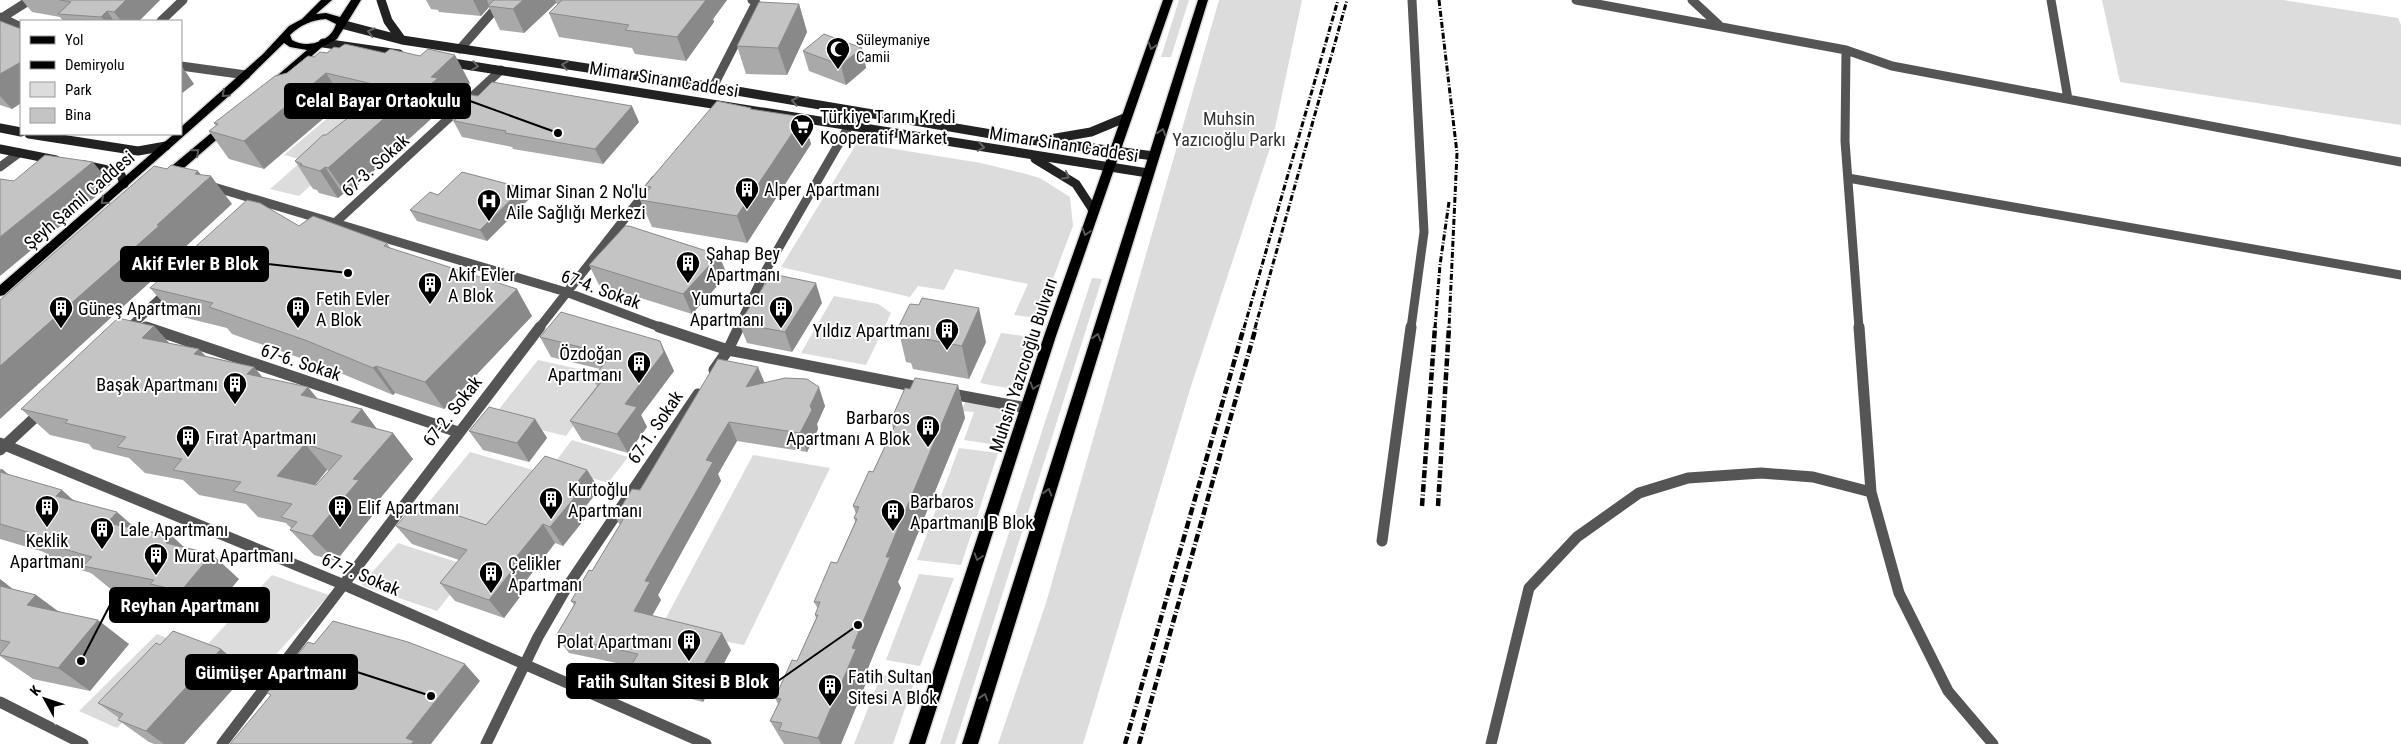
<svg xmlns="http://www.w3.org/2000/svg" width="2401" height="744" font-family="'Roboto Condensed',sans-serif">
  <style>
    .green { fill: #dcdcdc }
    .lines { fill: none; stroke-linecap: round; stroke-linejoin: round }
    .primary-casing { stroke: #dbdbdb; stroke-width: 3 }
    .street-far1 { stroke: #555; stroke-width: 9 }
    .street { stroke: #555; stroke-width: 11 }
    .secondary { stroke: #222; stroke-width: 9 }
    .primary { fill: #000; fill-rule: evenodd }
    .rail-far1 { stroke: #000; stroke-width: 3; stroke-dasharray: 6 2 1 2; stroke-linecap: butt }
    .rail { stroke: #000; stroke-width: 4.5; stroke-dasharray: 8 2.5 1 2.5; stroke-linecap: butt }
    .wall { fill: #a9a9a9; fill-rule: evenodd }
    .shaded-wall { fill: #898989 }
    .building { fill: #c4c4c4; stroke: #898989; fill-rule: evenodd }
    .oneway { stroke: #646464 }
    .oneway2 { stroke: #595959 }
    .labels { text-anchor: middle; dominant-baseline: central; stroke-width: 4; stroke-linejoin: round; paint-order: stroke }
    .far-poi-label { font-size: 15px; fill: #000; stroke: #fff; text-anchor: start }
    .street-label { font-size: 18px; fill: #000; stroke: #fff }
    .poi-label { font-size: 18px; fill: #000; stroke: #fff; text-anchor: start }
    .park-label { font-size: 18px; fill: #333; stroke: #fff }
    .leader { fill: none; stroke: #000; stroke-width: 2 }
    .callout-dot { fill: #000; stroke: #fff; stroke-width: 2 }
    .callout { fill: #000; stroke: #000; stroke-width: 2 }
    .callout-label { font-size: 19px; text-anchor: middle; font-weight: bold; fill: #fff }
  </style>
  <rect width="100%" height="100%" fill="#fff"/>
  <path class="green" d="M1179 0H1189L1171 57H1161Z
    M1219 0H1302L1272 142 1192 383 1083 744H998L1046 603Z
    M2102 0H2283L2398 18 2401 25V125L2120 82Z
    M343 105 389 115 299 196 270 189 303 160 284 155Z
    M857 143 981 163 1026 174 1040 178 1070 197 1073 226 1038 318 1014 315 1028 284 955 269 944 290 918 286 910 297 781 267Z
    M1092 278 1102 279 955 744H940Z
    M834 296 878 304 891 313 866 365 801 353Z
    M1001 333 1038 338 1018 390 980 383Z
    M538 360 610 376 566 436 492 418Z
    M965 402 1010 408 998 445 964 440 974 412 962 411Z
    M572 440 628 457 608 483 552 466Z
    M959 448 998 453 961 565 917 560Z
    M470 452 540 472 497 528 425 507Z
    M753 455 830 468 744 645 660 629Z
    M398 543 472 567 437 611 361 585Z
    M919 574 954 578 920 666 886 660Z
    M272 575 329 595 263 669 205 647Z
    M157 634 194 650 117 728 79 711Z
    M881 675 914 682 893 744H854Z"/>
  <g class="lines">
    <g class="primary-casing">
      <path id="primary" d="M321 0H332L316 14 326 13 340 17 351 0H361L337 39 322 47 279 85H271V81L307 50 290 47 284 43 239 87 4 295 0 296V285L174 134H181V127L263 54 289 26 302 19ZM326 19 336 24C331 42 307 49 292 40L290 35C300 25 312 20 326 19Z
        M1163 0H1173L1056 336 925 744H909L1044 336Z
        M1198 0H1208L978 744H962Z
        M226 123 230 124V128L169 181H161L160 178 161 175 222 124Z"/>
    </g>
    <path class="street-far1" d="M1576 0 1846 50 1892 66 2401 162
      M1692 0 1719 25
      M2051 0 2068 99
      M0 17 21 27
      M0 19 30 0
      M161 21 183 0
      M460 49 503 0
      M1846 50 1845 141 1859 328
      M181 66 246 75
      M713 87 756 3 752 0
      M0 167 19 153
      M1848 178 2401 275
      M207 185 566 292 662 328
      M336 222 501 70
      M146 327 149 328
      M129 328 170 289
      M539 328 655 180
      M738 328 766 270 849 126
      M1411 328 1424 232 1412 0"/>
    <path class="street" d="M146 327 458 432
      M659 327 728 350 923 388
      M1859 327 1871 492 1899 593 1948 691 1993 744
      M126 331 130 327
      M714 370 728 350 739 327
      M947 393 1027 408
      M0 443 342 584 706 744
      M0 450 43 410
      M1382 541 1411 327
      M0 702 83 744
      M222 744 540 327
      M486 744 538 637 567 587 698 394
      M1491 744 1529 588 1577 537 1639 493 1688 478 1761 473 1813 477 1871 492"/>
    <path class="secondary" d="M381 0 388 21 401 39
      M341 24 402 40 713 87 1015 138 1154 156
      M323 43 399 54
      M447 62 1148 173
      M0 128 21 132
      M29 134 138 151 166 146
      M1050 139 1091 132 1127 117
      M0 149 56 160
      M1035 159 1076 184 1093 210
      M84 165 117 172 121 175 124 184"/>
    <use href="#primary" class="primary"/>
    <path class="rail-far1" d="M1439 0 1457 153 1449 328
      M1244 328 1338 0
      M1255 328 1347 0
      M1435 328 1440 265 1449 202"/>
    <path class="rail" d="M1422 506 1435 327
      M1438 506 1449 327
      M1125 744 1244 327
      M1139 744 1256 327"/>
  </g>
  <path class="wall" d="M22 0H160L139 21H63L60 17 32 12Z
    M426 0H727L713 19 714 22 686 61 635 54 632 48 559 37 549 13 558 5 556 3 524 33 500 30 489 7 481 16 439 12 438 10 431 9Z
    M799 4 807 32 787 75 746 74 737 46Z
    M0 21 21 29V103L12 109 0 105Z
    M862 48 866 68 846 85 809 71 803 51Z
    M308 56 470 83 451 100V101L478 96 639 122 603 164 513 149 512 147 462 137 448 111 439 119 432 118 347 195 343 194 338 198 319 193 317 190 313 189 295 161 361 107 359 105H360L344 101 264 169 229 159 209 131 216 126 214 123 287 73Z
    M751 108 752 110 803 117 811 144 747 243 652 227 640 200 647 191 645 186Z
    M438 195 529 199 487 241 417 221 410 210Z
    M299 226 387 243 390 248 532 316 444 409 395 393 393 395 326 367 232 334 227 328 174 315 150 288Z
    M719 255 727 275 692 314 599 285 589 265Z
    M822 303 792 352 747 343 739 323Z
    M154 326 169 343 206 356 254 367 263 378 317 399 362 409 377 429 413 459 377 502 380 506 336 561 314 555 290 530 291 528 286 523 258 517 246 504 199 495 183 480 145 473 129 458 93 449 89 444 50 435 21 409ZM327 470 329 471 316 485H315Z
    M898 328 986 342 969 379 913 369 911 363 906 362Z
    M540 337 660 341 674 371 641 415 647 427 628 453 582 440 570 421 597 386 592 378 600 369 551 357Z
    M764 383 825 406 817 424 818 429 807 452 737 441 718 474 721 481 658 595 661 600 652 616 731 650 703 702 641 686 629 669 631 666 569 653 556 636 574 605 571 601 592 571 620 525 615 517 640 490Z
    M958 385 965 418 898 582 901 588 866 673 868 678 841 744H784L770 721 778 704 775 698 797 661 816 618 815 615 818 609 814 602 837 563 855 522 854 518 856 514 853 506 873 472 893 429 891 420 910 389Z
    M535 419 547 438 529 462 483 450 469 431Z
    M0 469H2L8 475 74 500 136 529 184 547 239 579 208 616 179 608 172 603 113 591 91 573 57 563 44 552 0 539Z
    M587 470 599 489 583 510 587 516 563 546 555 543 525 582 528 586 504 618 455 601 440 583 459 560 412 544 396 526 486 525Z
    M0 579 13 589 36 595 58 611 129 644 90 691 33 679 0 656Z
    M160 645 248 672 184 744H154L149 742 118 720 119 718 98 703Z"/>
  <path class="shaded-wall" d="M126 0H160L139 21H121L114 12Z
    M473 0H487L489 6H488L489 7 481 16Z
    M523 0H555L556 3 524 33 513 9Z
    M704 0H727L713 19 714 22 686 61 677 37Z
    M799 4 807 32 787 75 778 48Z
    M107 11 114 21H105L101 17Z
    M862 48 866 68 846 85 841 65Z
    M455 55 470 83 451 100 453 105 445 106 448 111 439 119 423 91 431 77Z
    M21 62V103L12 109 0 96V74Z
    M181 65 194 84 181 94Z
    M326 73 344 101 264 169 244 141Z
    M416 90 432 118 347 195 328 168Z
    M632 106 639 122 603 164 595 149Z
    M803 117 811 144 747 243 737 216Z
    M93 162 111 184 0 276V237Z
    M325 167 343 194 338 198 320 171Z
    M198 171 206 181 211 176 232 204 181 251 182 253 0 419V366L157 225 195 174Z
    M523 188 529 199 487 241 480 230Z
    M719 255 727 275 692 314 683 294Z
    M816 283 822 303 792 352 785 332Z
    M517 289 532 316 444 409 425 382Z
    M979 308 986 342 969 379 962 346Z
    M154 326 178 353 142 338Z
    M660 341 674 371 641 415 647 427 628 453 617 434 625 404Z
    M199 349 223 375 194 354Z
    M376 366 395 393 393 395 373 368Z
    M254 367 276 394 247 374Z
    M758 367 766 386 746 387Z
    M958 385 965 418 898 582 901 588 866 673 868 678 841 744H821L818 738 886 557Z
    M308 387 329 413 301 395Z
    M819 387 825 406 817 424 818 429 807 452 800 433 810 406Z
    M362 409 382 436 351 422Z
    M535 419 547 438 529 462 517 443Z
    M729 422 737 441 718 474 721 481 658 595 661 600 645 628 634 611 645 581 706 460Z
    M393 433 413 459 377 502 380 506 336 561 312 536 353 479Z
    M305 444 327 470 301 502 277 476Z
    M2 469 32 495 0 473V471Z
    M587 470 599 489 583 510 587 516 563 546 550 527 568 494Z
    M62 490 91 516 56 496Z
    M117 512 146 537 107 523Z
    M543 524 555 543 525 582 528 586 504 618 489 600 509 566Z
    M172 536 199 561 166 543Z
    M212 554 239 579 208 616 181 591Z
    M0 579 16 592 0 599Z
    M36 595 68 619 27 605Z
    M98 620 129 644 90 691 58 668Z
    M722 633 731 650 703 702 692 685Z
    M221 649 248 672 184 744H164L146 731Z
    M465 664 480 681 431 744H411L406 738Z"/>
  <path class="building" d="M60 0H126L114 12 107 11 101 17 58 14 71 2Z
    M494 0H523L513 9 488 6Z
    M562 0H706L677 37 625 30 629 25 549 13Z
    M759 2 799 4 778 48 737 46Z
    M0 21 21 29V62L0 74Z
    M824 34 862 48 841 65 803 51Z
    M345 44 385 53 390 49 420 56 428 49 455 55 431 77 438 78 423 91 416 90 328 168 325 167 320 171 300 165 302 164 295 161 323 135H326L363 106 359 105 381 86 326 73 244 141 209 131 218 124 214 123 275 76 287 73 308 56 314 57 320 52 327 53 334 47 339 48Z
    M492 82 632 106 595 149 505 133 506 131 454 121 465 110 445 106 460 93 478 96Z
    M717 101 751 108 750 109 803 117 737 216 640 200 651 187 645 186Z
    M45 155 93 162 0 237V179L14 181Z
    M171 165 198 171 195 174 211 176 157 225 159 226 0 366V300L154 166 167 169Z
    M462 172 523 188 480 230 410 210 430 192 438 195Z
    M247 200 260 203 299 226 313 216 387 243 384 246 517 289 425 382 376 366 373 368 305 340 209 307 213 303 150 288Z
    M625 226H629L719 255 683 294 589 265Z
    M772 274 816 283 785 332 739 323Z
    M922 298 979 308 962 346 904 335 907 330 898 328 910 304 919 305Z
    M561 312 660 341 664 352 625 404 637 407 617 434 570 421 602 381 592 378 612 355 540 337Z
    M118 318 154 326 142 338 199 349 194 354 254 367 247 374 308 387 301 395 362 409 351 422 393 433 353 479 359 480 312 536 290 530 297 522 281 517 292 504 233 491 241 482 173 470 182 459 117 447 126 437 65 423 68 420 21 409ZM305 444 342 456 316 485 277 476Z
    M718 359 758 367 746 387 785 378 807 379 819 387 810 406 812 410 800 433 729 422 706 460 713 462 645 581 650 582 634 611 722 633 692 685 629 669 638 654 556 636 576 602 571 601 589 570 592 571 624 518 615 517 632 489 640 490Z
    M915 378 958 385 886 557H890L852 648 856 649 818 738 779 730 782 723 770 721 781 699 775 698 792 660 797 661 818 615H815L820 602H814L831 562 837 563 857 519 854 518 859 507 853 506 869 471 873 472 897 421 891 420 905 388 910 389Z
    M489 407 535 419 517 443 469 431Z
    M545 456 587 470 568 494 575 497 550 527 543 524 509 566 514 568 489 600 440 583 467 550 396 526 417 502 486 525Z
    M0 472 62 490 56 496 117 512 107 523 172 536 166 543 212 554 181 591 150 584 154 580 83 566 92 557 26 538 31 533 0 524Z
    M0 586 36 595 27 605 98 620 58 668 0 655V654L10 642 0 640Z
    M333 621 408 642 465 664 406 738 414 741 411 744H230L271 695 267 693 308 642 314 644Z
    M173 631 221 649 146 731 118 720 123 714 98 703 156 643 160 645Z"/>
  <defs><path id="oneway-chevron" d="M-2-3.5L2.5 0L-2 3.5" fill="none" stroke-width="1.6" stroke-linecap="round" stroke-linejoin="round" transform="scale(1.25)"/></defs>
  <g class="oneway">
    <use href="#oneway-chevron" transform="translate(371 32) rotate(-166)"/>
    <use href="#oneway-chevron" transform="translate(565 65) rotate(-171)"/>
    <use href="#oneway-chevron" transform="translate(475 66) rotate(9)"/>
    <use href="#oneway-chevron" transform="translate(795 101) rotate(-170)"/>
    <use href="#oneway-chevron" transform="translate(981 147) rotate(10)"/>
    <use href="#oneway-chevron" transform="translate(1066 176) rotate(29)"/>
  </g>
  <g class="oneway2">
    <use href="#oneway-chevron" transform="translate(1152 46) rotate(109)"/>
    <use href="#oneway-chevron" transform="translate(225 94) rotate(138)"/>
    <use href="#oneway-chevron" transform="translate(1162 132) rotate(-73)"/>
    <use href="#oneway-chevron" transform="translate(196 152) rotate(-41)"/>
    <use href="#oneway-chevron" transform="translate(104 201) rotate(139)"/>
    <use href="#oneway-chevron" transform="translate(1086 232) rotate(108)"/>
    <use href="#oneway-chevron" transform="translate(1097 337) rotate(-73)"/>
    <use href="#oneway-chevron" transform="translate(1034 386) rotate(108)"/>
    <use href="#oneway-chevron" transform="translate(1048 492) rotate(-73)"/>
    <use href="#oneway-chevron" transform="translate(978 557) rotate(108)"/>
    <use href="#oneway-chevron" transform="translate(984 697) rotate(-73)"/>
  </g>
  <defs>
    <g id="mosque-pin" transform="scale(1.25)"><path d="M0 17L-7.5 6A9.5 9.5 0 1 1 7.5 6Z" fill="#000" stroke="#fff"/><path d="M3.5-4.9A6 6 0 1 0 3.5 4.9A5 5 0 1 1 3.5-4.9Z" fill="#fff"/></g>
    <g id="supermarket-pin" transform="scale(1.25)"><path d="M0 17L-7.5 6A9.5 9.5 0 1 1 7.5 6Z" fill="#000" stroke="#fff"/><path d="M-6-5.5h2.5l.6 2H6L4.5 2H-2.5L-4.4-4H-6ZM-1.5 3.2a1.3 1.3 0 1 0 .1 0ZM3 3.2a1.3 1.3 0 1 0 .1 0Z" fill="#fff"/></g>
    <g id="building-pin" transform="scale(1.25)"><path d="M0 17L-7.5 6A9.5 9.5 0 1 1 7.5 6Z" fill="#000" stroke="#fff"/><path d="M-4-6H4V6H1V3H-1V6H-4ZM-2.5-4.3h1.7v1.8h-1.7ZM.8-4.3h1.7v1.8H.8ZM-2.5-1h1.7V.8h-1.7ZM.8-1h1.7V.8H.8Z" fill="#fff"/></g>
    <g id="hospital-pin" transform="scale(1.25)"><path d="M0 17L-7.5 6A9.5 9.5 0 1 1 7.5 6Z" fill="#000" stroke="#fff"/><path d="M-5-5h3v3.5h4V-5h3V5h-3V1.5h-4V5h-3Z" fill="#fff"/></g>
  </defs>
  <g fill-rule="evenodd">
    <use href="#mosque-pin" x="838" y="49"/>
    <use href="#supermarket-pin" x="802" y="126"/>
    <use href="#building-pin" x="747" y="189"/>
    <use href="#hospital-pin" x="489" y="201"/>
    <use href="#building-pin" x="688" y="263"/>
    <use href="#building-pin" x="430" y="284"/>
    <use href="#building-pin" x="61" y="308"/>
    <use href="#building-pin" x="298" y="308"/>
    <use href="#building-pin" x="781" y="308"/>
    <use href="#building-pin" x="947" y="330"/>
    <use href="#building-pin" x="639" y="363"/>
    <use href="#building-pin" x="235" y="384"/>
    <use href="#building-pin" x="928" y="427"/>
    <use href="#building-pin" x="188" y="437"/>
    <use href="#building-pin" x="551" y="499"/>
    <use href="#building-pin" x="47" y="507"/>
    <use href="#building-pin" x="340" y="507"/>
    <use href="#building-pin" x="893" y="511"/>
    <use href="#building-pin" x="102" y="529"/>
    <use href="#building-pin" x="156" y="555"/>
    <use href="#building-pin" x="491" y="573"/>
    <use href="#building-pin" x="689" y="641"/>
    <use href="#building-pin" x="830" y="686"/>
  </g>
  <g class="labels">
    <g class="far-poi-label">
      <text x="856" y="40">Süleymaniye<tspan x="856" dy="17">Camii</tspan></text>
    </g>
    <g class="street-label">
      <text transform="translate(664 79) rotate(9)">Mimar Sinan Caddesi</text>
      <text transform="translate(1064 144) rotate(9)">Mimar Sinan Caddesi</text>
      <text transform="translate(375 165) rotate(-42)">67-3. Sokak</text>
      <text transform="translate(79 200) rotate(-41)">Şeyh Şamil Caddesi</text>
      <text transform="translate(601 289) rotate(20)">67-4. Sokak</text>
      <text transform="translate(301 362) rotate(18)">67-6. Sokak</text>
      <text transform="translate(1023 365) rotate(-72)">Muhsin Yazıcıoğlu Bulvarı</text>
      <text transform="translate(452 411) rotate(-52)">67-2. Sokak</text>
      <text transform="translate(655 427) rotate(-56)">67-1. Sokak</text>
      <text transform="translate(361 574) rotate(23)">67-7. Sokak</text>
    </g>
    <g class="poi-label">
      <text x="820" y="116">Türkiye Tarım Kredi<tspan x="820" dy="21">Kooperatif Market</tspan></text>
      <text x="764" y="189">Alper Apartmanı</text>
      <text x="506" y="191">Mimar Sinan 2 No'lu<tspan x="506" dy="21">Aile Sağlığı Merkezi</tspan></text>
      <text x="706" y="253">Şahap Bey<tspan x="706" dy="21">Apartmanı</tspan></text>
      <text x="448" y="274">Akif Evler<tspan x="448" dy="21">A Blok</tspan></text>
      <text x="316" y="298">Fetih Evler<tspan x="316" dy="21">A Blok</tspan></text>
      <text x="764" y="298" text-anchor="end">Yumurtacı<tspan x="764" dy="21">Apartmanı</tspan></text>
      <text x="78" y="308">Güneş Apartmanı</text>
      <text x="930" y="330" text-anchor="end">Yıldız Apartmanı</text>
      <text x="622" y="353" text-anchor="end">Özdoğan<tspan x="622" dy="21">Apartmanı</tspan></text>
      <text x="218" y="384" text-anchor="end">Başak Apartmanı</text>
      <text x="910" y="417" text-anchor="end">Barbaros<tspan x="910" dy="21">Apartmanı A Blok</tspan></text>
      <text x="206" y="437">Fırat Apartmanı</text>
      <text x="568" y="489">Kurtoğlu<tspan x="568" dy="21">Apartmanı</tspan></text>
      <text x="910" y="501">Barbaros<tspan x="910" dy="21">Apartmanı B Blok</tspan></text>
      <text x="358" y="507">Elif Apartmanı</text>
      <text x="120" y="529">Lale Apartmanı</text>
      <text x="47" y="540" text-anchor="middle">Keklik<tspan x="47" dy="21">Apartmanı</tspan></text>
      <text x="174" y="555">Murat Apartmanı</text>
      <text x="508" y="563">Çelikler<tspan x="508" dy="21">Apartmanı</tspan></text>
      <text x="672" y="641" text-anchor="end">Polat Apartmanı</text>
      <text x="848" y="676">Fatih Sultan<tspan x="848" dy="21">Sitesi A Blok</tspan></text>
    </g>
    <g class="park-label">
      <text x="1229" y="118">Muhsin<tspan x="1229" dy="21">Yazıcıoğlu Parkı</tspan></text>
    </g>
  </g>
  <path class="leader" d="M558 133L470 101M348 273L268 264M81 661L110 605M431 696L357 672M858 625L778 681"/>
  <g class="callout-dot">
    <circle cx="558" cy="133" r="5"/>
    <circle cx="348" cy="273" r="5"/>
    <circle cx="81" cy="661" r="5"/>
    <circle cx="431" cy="696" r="5"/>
    <circle cx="858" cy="625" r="5"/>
  </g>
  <g class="callout">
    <rect x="285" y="84" width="185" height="34" rx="5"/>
    <rect x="121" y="247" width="147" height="34" rx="5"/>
    <rect x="110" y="588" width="159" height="34" rx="5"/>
    <rect x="186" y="655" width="171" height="34" rx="5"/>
    <rect x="567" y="664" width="211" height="34" rx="5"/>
  </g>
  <g class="callout-label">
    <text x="378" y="107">Celal Bayar Ortaokulu</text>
    <text x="195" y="270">Akif Evler B Blok</text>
    <text x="190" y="612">Reyhan Apartmanı</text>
    <text x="271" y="679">Gümüşer Apartmanı</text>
    <text x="673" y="688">Fatih Sultan Sitesi B Blok</text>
  </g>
  <rect x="20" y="20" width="162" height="115" fill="#ffffff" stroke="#999999"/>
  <rect x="30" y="36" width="25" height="8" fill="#000000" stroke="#999999"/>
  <text x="65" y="45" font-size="15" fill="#000000">Yol</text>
  <rect x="30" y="61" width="25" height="8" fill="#000000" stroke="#999999"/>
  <text x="65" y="70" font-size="15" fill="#000000">Demiryolu</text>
  <rect x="30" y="82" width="25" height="15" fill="#dcdcdc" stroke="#999999"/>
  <text x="65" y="95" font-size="15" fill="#000000">Park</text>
  <rect x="30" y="108" width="25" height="15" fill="#c4c4c4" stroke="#999999"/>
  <text x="65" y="120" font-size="15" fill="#000000">Bina</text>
  <g transform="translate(45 699) rotate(310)" stroke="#ffffff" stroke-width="4" paint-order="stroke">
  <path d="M0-4L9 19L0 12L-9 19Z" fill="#000000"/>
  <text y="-8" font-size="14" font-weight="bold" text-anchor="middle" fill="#000000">K</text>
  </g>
</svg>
